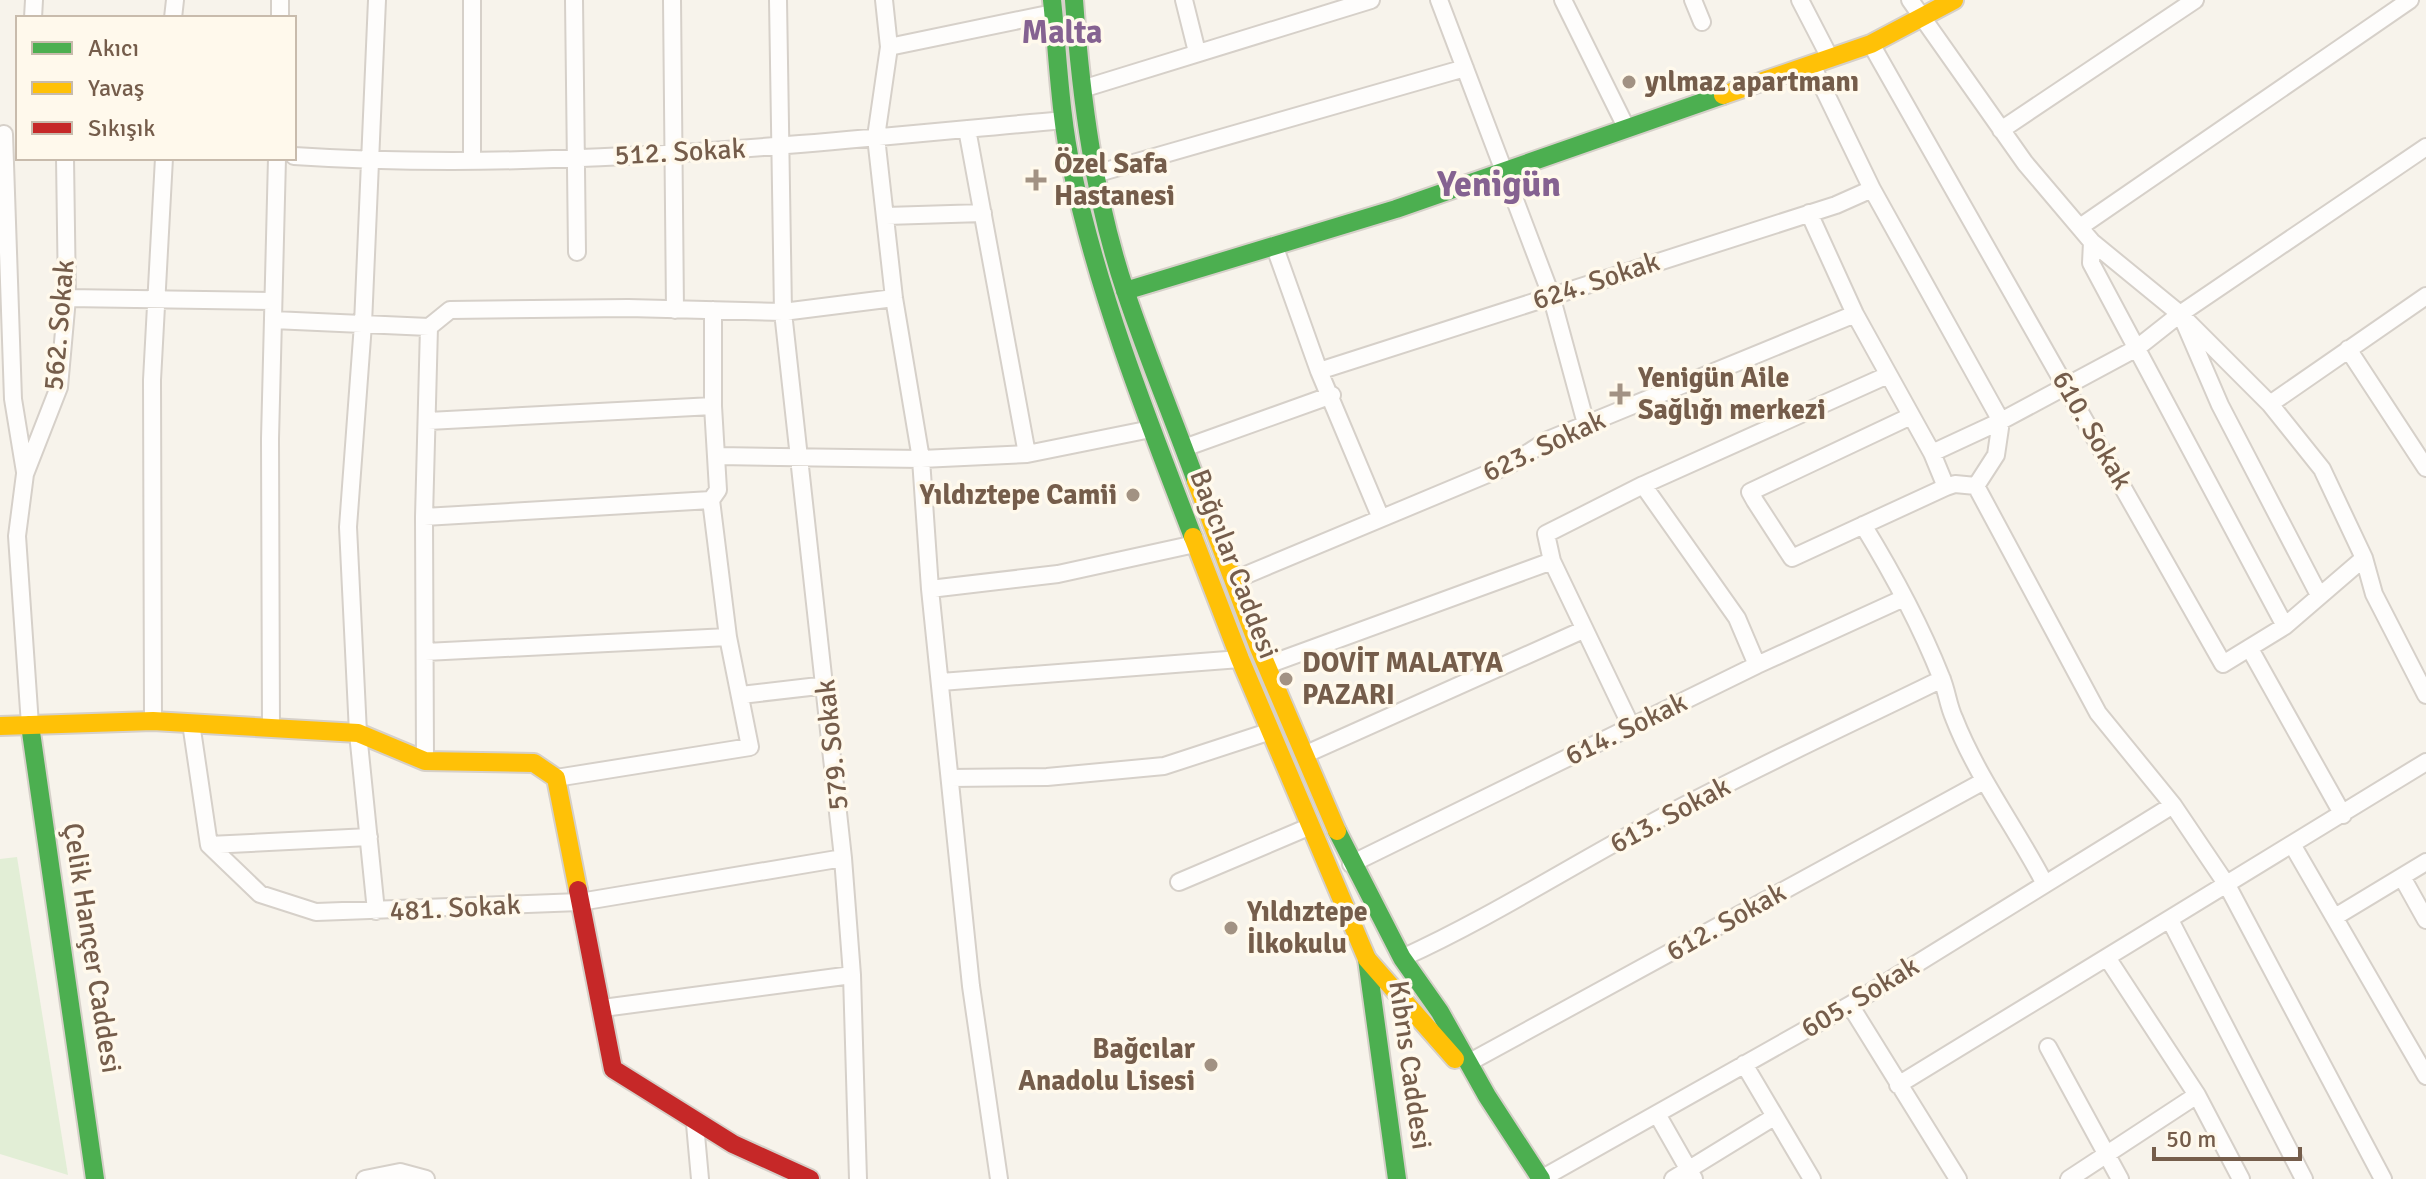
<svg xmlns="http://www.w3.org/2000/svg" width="2426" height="1179" font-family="Signika,sans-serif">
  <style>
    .green { fill: #e2eed6 }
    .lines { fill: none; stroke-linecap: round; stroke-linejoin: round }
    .street-casing { stroke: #d6d0c9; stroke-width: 20 }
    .fast-casing { stroke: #d6d0c9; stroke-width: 22 }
    .slow-casing { stroke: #d6d0c9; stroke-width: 22 }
    .jam-casing { stroke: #d6d0c9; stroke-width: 22 }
    .street { stroke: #fefdfc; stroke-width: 16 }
    .fast { stroke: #4caf50; stroke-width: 18 }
    .slow { stroke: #ffc107; stroke-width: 18 }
    .jam { stroke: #c62828; stroke-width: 18 }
    .poi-dot { fill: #a29283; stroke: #fff9ec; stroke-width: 3 }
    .labels { text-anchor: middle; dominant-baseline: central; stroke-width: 7; stroke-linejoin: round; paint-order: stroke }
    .poi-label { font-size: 28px; font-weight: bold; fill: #755d4b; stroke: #fff9ec; text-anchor: start }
    .street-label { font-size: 28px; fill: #755d4b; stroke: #fff9ec }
    .quarter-label { font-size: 32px; font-weight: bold; fill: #856291; stroke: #fff9ec }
    .district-label { font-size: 36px; font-weight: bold; fill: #856291; stroke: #fff9ec }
  </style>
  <rect width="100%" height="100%" fill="#f7f3eb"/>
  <path class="green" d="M17 857 68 1175 0 1154V859Z"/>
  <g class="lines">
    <g class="street-casing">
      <path id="street" d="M472 0V160
        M574 0 577 252
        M672 0 675 310
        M778 0 783 312 843 858 852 975 858 1179
        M884 0 889 47 876 137 894 298 921 459 930 589 971 986 999 1179
        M1184 0 1197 52
        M1439 0 1551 295 1586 424
        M1563 0 1626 127
        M1693 0 1702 22
        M1800 0 1830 58
        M1910 0 2025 163 2092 242 2180 314 2270 404 2322 469 2364 558 2374 594 2426 695
        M33 18 34 0
        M173 18 175 0
        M280 18V0
        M1871 44 2223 664 2285 626 2364 558
        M889 47 1053 13
        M1812 65 1872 189 2001 421 1996 455 1976 486
        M1082 89 1371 0
        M967 129 1027 454
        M2001 130 2195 0
        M4 134 13 399 25 472
        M294 156C551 173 809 143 1064 120
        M1095 174 1465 68
        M1809 213 1855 314 1932 453 1946 487
        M886 216 983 213
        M2080 227 2410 0
        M2092 242 2091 263 2285 626
        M1274 245 1319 371 1380 516
        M67 298 273 301
        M273 320 429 327
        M2185 324 2220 405 2319 595
        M2348 349 2426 468
        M1319 371 1836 205 1872 189
        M2270 404 2426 296
        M1911 416 1750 492 1755 501 1792 558 1946 487 1955 484 1976 486 2098 713 2173 805 2227 885 2383 1179
        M428 421 713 406
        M1184 448 1332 395
        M1932 453 2001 421 2137 348 2180 314 2426 147
        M718 456 921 459 1027 454 1151 429
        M1643 485 1737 618 1757 665
        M424 517 711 500
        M1863 525C1893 574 1920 624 1941 677 1947 691 1948 705 1954 718 1977 777 2016 828 2045 884
        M1234 580 1509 465 1548 440 1855 314
        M930 589 1058 574 1195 544
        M2250 649 2343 815
        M425 652 728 637
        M1267 665 1552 561
        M941 682 1240 659
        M741 695 827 685
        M153 721 152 380 164 158
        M191 723 209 845 260 894 316 912 580 902 843 858
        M30 725 17 536 25 474 59 387 67 298 65 158
        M1631 726 1552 561 1546 534 1643 485 1888 375
        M271 728 270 439 277 158
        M1304 755 1583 630
        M425 761 424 517 429 327 450 310 628 308 783 312 894 298
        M556 778 750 747 728 637 711 500 718 490 713 406V310
        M950 778 1047 777 1164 766 1271 731
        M209 845 369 837
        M2293 846 2426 1076
        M1351 864 1757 665 1904 598
        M2402 877 2426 920
        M1179 882 1311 826
        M376 911 358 733 348 527 363 324 377 0
        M2335 917 2426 862
        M2170 920 2304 1179
        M1402 958C1488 919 1569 867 1653 822 1748 771 1846 726 1942 679
        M2108 959 2197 1095 2241 1179
        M1850 1005 1958 1179
        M603 1008 852 975
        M2048 1047 2120 1179
        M1468 1063 1984 781
        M1744 1064 1812 1179
        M1898 1085 2426 762
        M1657 1114 1694 1179
        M695 1124 700 1179
        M365 1179 400 1172 426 1179
        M1541 1179 1850 1005 2173 805
        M1673 1179 1774 1117
        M2069 1179 2197 1095"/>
    </g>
    <g class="fast-casing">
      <path id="fast" d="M1052 0C1058 56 1060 116 1072 170 1099 296 1147 418 1193 537
        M1074 0C1081 98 1094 199 1126 293 1147 356 1173 418 1196 481
        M1125 291 1396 209 1723 95
        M30 725 95 1179
        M1337 831 1402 958 1440 1012 1487 1096 1541 1179
        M1367 959 1397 1179"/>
    </g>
    <g class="slow-casing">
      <path id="slow" d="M1723 95 1871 44 1954 0
        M1196 481 1259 648 1337 831
        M1193 537 1240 659 1367 959 1455 1059
        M0 726 153 721 358 733 425 761 534 763 556 778 578 890"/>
    </g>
    <g class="jam-casing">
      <path id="jam" d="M578 890 613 1069 733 1144 810 1179"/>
    </g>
    <use href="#street" class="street"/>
    <use href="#fast" class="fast"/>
    <use href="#slow" class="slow"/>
    <use href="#jam" class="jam"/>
  </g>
  <g class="poi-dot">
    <circle cx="1629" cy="82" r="8"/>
    <path d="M1032 168h8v8h8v8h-8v8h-8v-8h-8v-8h8z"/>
    <path d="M1616 382h8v8h8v8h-8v8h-8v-8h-8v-8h8z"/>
    <circle cx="1133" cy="495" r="8"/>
    <circle cx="1286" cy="679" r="8"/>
    <circle cx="1231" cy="928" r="8"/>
    <circle cx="1211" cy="1065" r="8"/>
  </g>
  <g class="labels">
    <g class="poi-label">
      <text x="1645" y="82">yılmaz apartmanı</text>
      <text x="1054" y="164">Özel Safa<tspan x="1054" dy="32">Hastanesi</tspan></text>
      <text x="1638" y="378">Yenigün Aile<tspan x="1638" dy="32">Sağlığı merkezi</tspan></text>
      <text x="1117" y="495" text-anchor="end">Yıldıztepe Camii</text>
      <text x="1302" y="663">DOVİT MALATYA<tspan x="1302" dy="32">PAZARI</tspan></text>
      <text x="1247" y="912">Yıldıztepe<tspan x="1247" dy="32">İlkokulu</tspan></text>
      <text x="1195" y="1049" text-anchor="end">Bağcılar<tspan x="1195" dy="32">Anadolu Lisesi</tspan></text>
    </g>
    <g class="street-label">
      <text transform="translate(680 152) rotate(-3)">512. Sokak</text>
      <text transform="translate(1596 281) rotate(-18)">624. Sokak</text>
      <text transform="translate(59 325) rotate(-85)">562. Sokak</text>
      <text transform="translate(2092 430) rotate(60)">610. Sokak</text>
      <text transform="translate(1544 446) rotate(-25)">623. Sokak</text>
      <text transform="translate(1234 564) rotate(69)">Bağcılar Caddesi</text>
      <text transform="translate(1626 729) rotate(-26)">614. Sokak</text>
      <text transform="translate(832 745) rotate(-96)">579. Sokak</text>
      <text transform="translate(1670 815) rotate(-28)">613. Sokak</text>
      <text transform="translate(455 908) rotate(-3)">481. Sokak</text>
      <text transform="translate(1726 922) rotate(-29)">612. Sokak</text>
      <text transform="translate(92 948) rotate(81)">Çelik Hançer Caddesi</text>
      <text transform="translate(1860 997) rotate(-31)">605. Sokak</text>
      <text transform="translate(1410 1065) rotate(82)">Kıbrıs Caddesi</text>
    </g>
    <g class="quarter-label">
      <text x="1062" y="32">Malta</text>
    </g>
    <g class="district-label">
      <text x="1499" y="184">Yenigün</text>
    </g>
  </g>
  <rect x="16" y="16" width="280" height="144" fill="#fff9ec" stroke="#c8bbac" stroke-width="2"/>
  <rect x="32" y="42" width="40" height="12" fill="#4caf50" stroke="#c8bbac" stroke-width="2"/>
  <text x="88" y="56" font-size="24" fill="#755d4b">Akıcı</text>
  <rect x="32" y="82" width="40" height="12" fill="#ffc107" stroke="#c8bbac" stroke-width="2"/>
  <text x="88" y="96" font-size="24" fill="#755d4b">Yavaş</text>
  <rect x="32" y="122" width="40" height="12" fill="#c62828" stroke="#c8bbac" stroke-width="2"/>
  <text x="88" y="136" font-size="24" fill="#755d4b">Sıkışık</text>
  <path d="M2154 1147v12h146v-12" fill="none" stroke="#755d4b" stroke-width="4"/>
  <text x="2166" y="1147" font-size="24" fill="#755d4b" stroke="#fff9ec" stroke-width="6" paint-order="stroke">50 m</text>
</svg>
